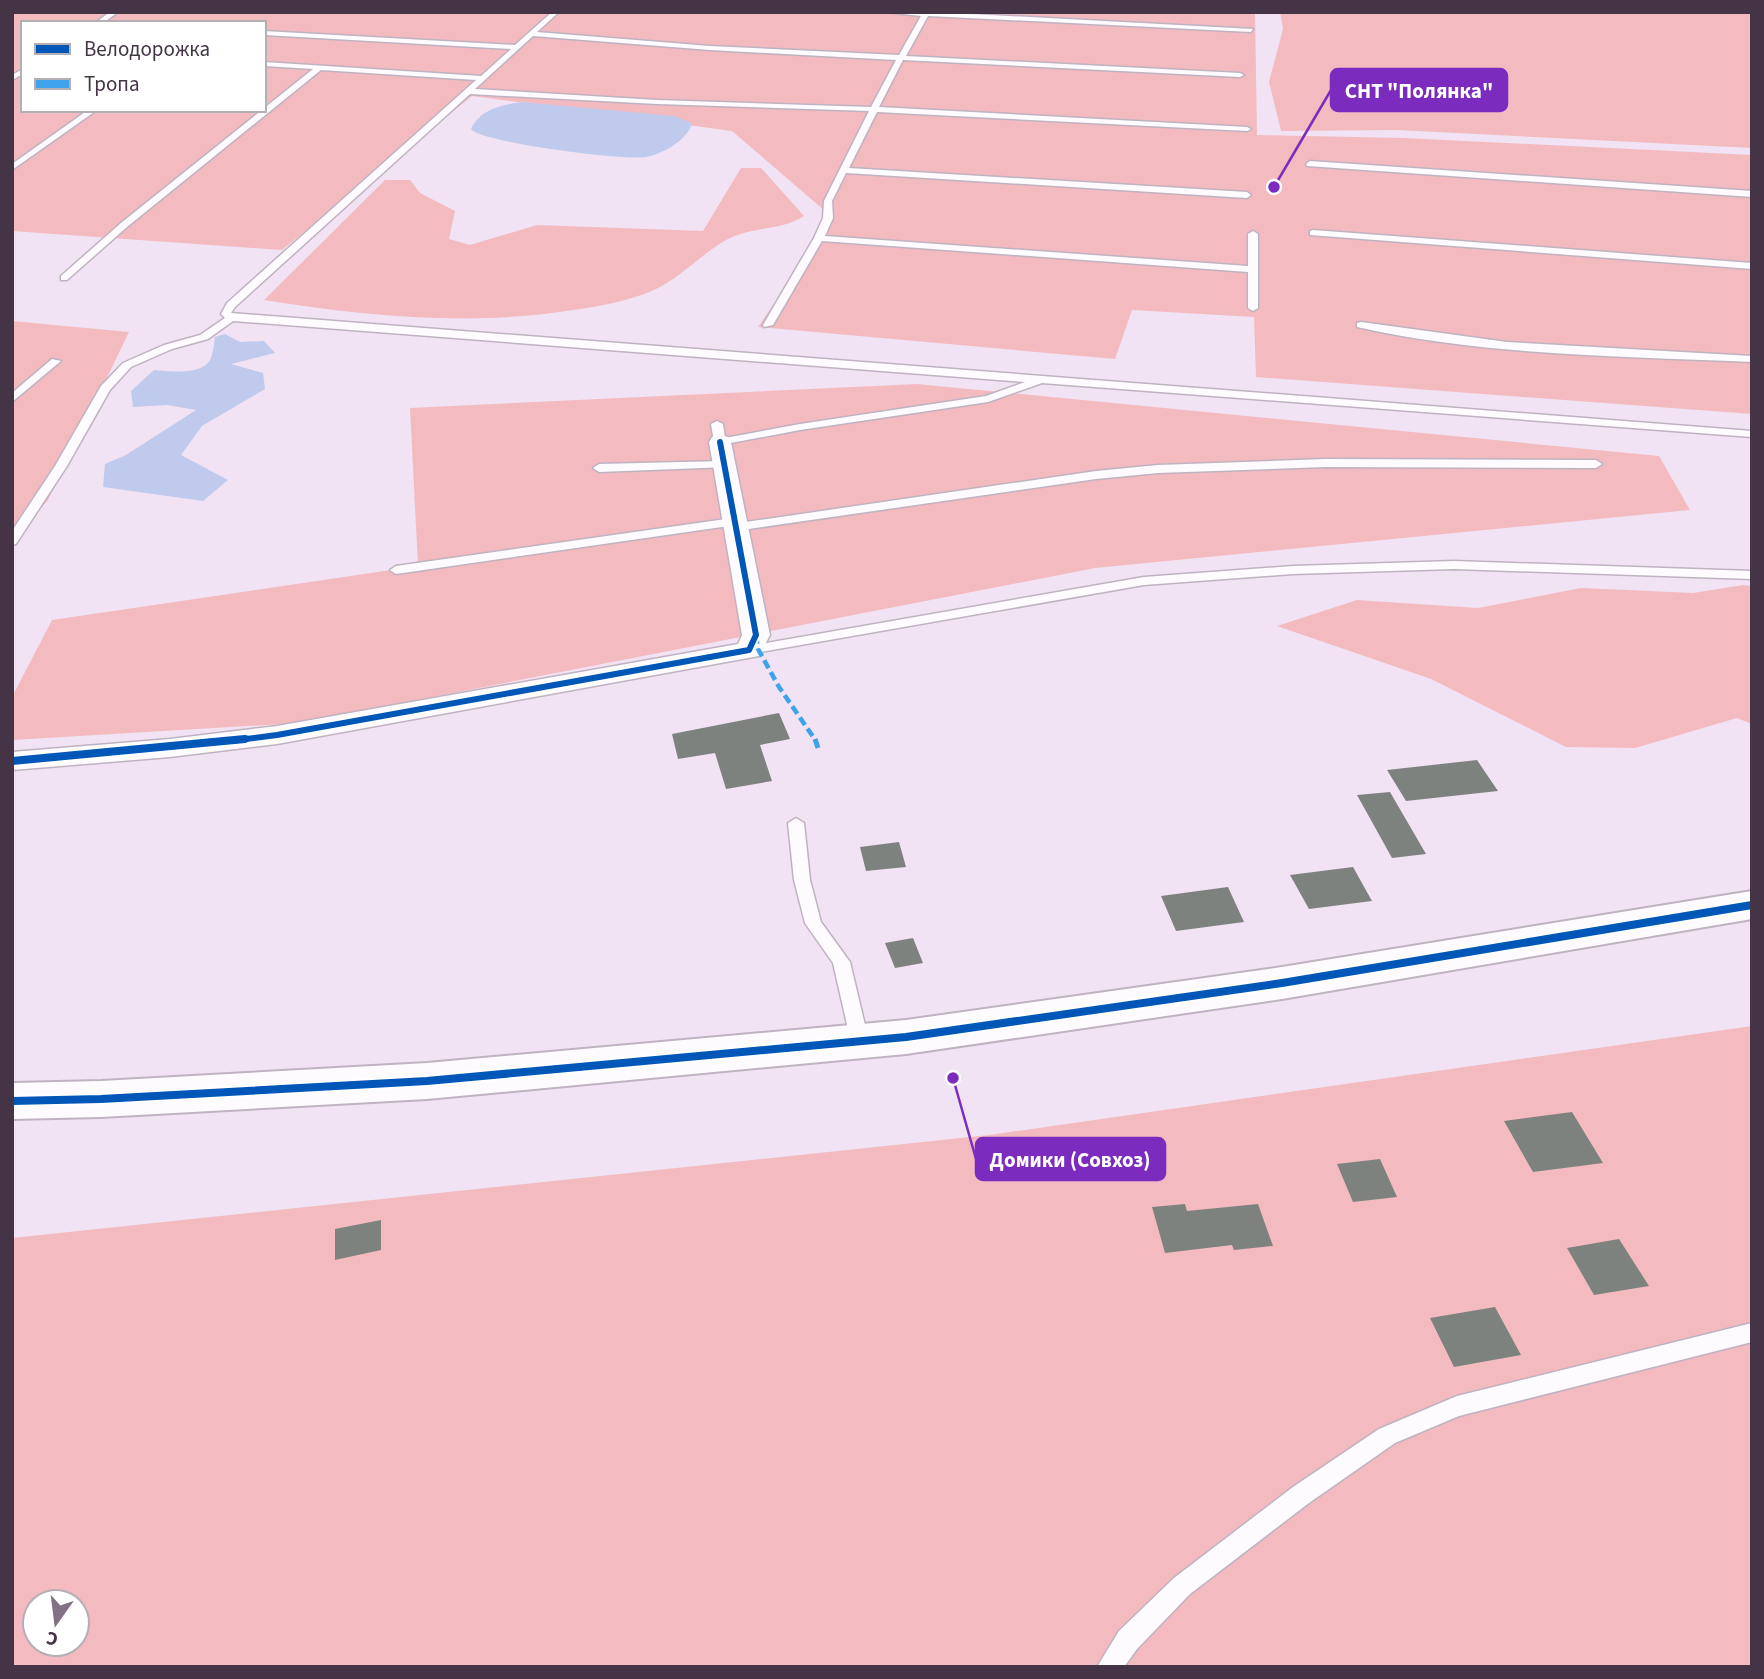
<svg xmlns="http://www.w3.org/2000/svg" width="1764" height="1679" font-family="'Source Sans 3',sans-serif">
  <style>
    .green { fill: #f3bbc0; fill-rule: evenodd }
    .water { fill: #bfcaed }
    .building { fill: #7e827f }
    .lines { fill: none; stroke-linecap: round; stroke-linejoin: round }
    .lane-casing { stroke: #bfb2c1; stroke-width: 3 }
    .street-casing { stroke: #bfb2c1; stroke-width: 3 }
    .secondary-casing { stroke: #bfb2c1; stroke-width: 4 }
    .lane { fill: #fdfbfd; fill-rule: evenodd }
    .street { fill: #fdfbfd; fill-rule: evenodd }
    .secondary { fill: #fdfbfd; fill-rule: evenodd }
    .quiet-far1 { stroke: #3fa3ec; stroke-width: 4.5; stroke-dasharray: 9 4.5; stroke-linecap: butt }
    .quiet { stroke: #3fa3ec; stroke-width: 5; stroke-dasharray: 11 5; stroke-linecap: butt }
    .cycleway-far1-casing { stroke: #fff; stroke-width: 10 }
    .cycleway-casing { stroke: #fff; stroke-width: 12 }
    .cycleway-far1 { stroke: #0057b8; stroke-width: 6 }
    .cycleway { stroke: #0057b8; stroke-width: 8 }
    .leader { fill: none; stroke: #7b2cbf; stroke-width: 2.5 }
    .callout-dot { fill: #7b2cbf; stroke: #fff; stroke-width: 2.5 }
    .callout { fill: #7b2cbf; stroke: #7b2cbf; stroke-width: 2.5 }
    .callout-label { font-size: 21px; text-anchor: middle; font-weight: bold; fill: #fff }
  </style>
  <rect width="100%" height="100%" fill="#f1e3f3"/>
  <path class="green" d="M12 12H1255L1257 135 1404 138 1752 155V414L1256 377 1254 317 1132 310 1115 359 758 327 833 218 732 131 472 96 282 250 12 231ZM23 23H264V110H23Z
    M1280 12H1752V148L1397 130 1281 131 1269 82 1283 29Z
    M741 168H761L804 216C781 231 753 226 728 239 702 253 682 277 654 290 627 302 595 307 566 311 466 326 363 316 264 300L385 180H410L420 193 455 211 449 239 470 245 537 225 703 231Z
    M12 321 129 332 48 500 12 540Z
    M917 384 1659 456 1690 510 1095 568 299 723 12 740V697L52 620 418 566 410 408Z
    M1743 585 1752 586V724L1737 718 1635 748 1566 747 1431 679 1277 626 1357 600 1478 608 1581 588 1693 593Z
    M1752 1026V1667H12V1238L989 1135ZM35 1602H77V1644H35Z"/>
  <path class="water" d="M522 102 674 116 692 123C688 140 662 154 646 157 625 161 479 142 471 129 480 109 502 105 522 102Z
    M225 334 240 342 264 341 275 353 231 364 263 373 265 389 202 426 181 455 228 480 203 501 103 487 105 464 126 455 196 410 167 405 133 407 131 391 154 370C169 371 201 376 210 360 213 354 214 344 215 337Z"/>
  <path class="building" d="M779 713 790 739 760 745 772 781 726 789 715 753 678 759 672 734Z
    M1477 760 1498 791 1406 801 1387 770Z
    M1390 792 1426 854 1392 858 1357 795Z
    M899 842 906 867 866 871 860 847Z
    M1353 867 1372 901 1309 909 1290 875Z
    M1228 887 1244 922 1176 931 1161 896Z
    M913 938 923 963 895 968 885 943Z
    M1572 1112 1603 1163 1533 1172 1504 1121Z
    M1380 1159 1397 1197 1353 1202 1337 1164Z
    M1185 1204 1187 1211 1258 1204 1273 1246 1234 1250 1232 1245 1165 1253 1152 1207Z
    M381 1220V1250L335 1260V1229Z
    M1619 1239 1649 1286 1594 1295 1567 1248Z
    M1495 1307 1521 1355 1454 1367 1430 1318Z"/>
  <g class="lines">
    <g class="lane-casing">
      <path id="lane" d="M110 12H118L103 23H95Z
        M552 12H559L537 32 710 46 899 55 921 16 885 12H934L1253 29 1251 32 928 16 906 56 1240 73 1244 75 1240 77 903 60 879 107 1247 127 1251 129 1247 131 877 112 849 168 1247 192 1251 195 1247 198 846 173 832 201 833 218 825 236 1248 266V234L1253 231 1258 234V308L1253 311 1248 308V272L822 241 773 325 764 327 763 325 814 238 823 218 824 201 869 111 657 104 470 94 235 307 231 313 1752 431V437L1042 383 988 402 800 430 720 445 714 442 711 424 717 421 723 424 725 438 800 424 986 396 1025 382 233 321 208 339 172 349 131 367 110 390 67 466 16 544 12 545V531L55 466 101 386 123 363 164 345 200 335 225 318 221 314 227 303 476 80 321 70 127 227 67 280H61V276L121 223 313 69 264 66V62L481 76 511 49 264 35V31L515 45ZM533 36 710 50 896 60 871 107 657 100 475 89Z
        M23 69V74L12 80V75Z
        M88 110H97L12 170V164Z
        M1310 161 1752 191V197L1307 166 1306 164Z
        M1313 230 1752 263V269L1310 235V231Z
        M1361 322 1507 342 1752 356V362C1621 356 1486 356 1357 327V323Z
        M52 359 61 361 12 402V393Z
        M1325 459 1596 460 1602 464 1596 468 1325 467 1158 473 1096 479 735 531 729 526 396 574 390 570 396 566 733 518 739 523 1096 471 1158 465Z
        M724 461 728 463V467L599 472 593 468 599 464Z
        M1454 561 1752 571V579L1454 569 1293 574 1144 585 749 654 742 650 749 646 1144 577 1293 566Z
        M796 818 804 823 810 880 821 922 850 962 869 1042 866 1047 860 1049 854 1047 851 1042 833 963 805 923 794 880 788 823Z
        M1752 1323V1342L1459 1416 1395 1443 1309 1503 1190 1594 1137 1649 1124 1667H1097L1119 1631 1174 1578 1293 1487 1379 1429 1457 1396Z"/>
    </g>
    <g class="street-casing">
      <path id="street" d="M720 435 728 437 731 442 770 635 759 656 277 744 170 757 12 770V752L170 739 277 726 738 644 742 635 709 442 712 437Z"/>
    </g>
    <g class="secondary-casing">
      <path id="secondary" d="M1752 891V919L1282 999 906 1054 427 1099 101 1117 12 1119V1083L101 1081 427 1063 906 1020 1282 967Z"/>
    </g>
    <use href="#lane" class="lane"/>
    <use href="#street" class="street"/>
    <use href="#secondary" class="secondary"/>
    <path class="quiet-far1" d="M756 635 758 649 779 687 816 741"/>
    <path class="quiet" d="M815 739 818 748"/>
    <g class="cycleway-far1-casing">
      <path id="cycleway-far1" d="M230 741 277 735 749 650 756 635 720 442"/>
    </g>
    <g class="cycleway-casing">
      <path id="cycleway" d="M12 761 245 739
        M12 1101 101 1099 427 1081 906 1037 1282 983 1752 905"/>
    </g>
    <use href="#cycleway-far1" class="cycleway-far1"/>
    <use href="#cycleway" class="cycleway"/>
  </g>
  <path class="leader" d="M1274 187L1331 90M953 1078L976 1159"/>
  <g class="callout-dot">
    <circle cx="1274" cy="187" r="7"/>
    <circle cx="953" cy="1078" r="7"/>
  </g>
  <g class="callout">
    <rect x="1331" y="69" width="176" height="42" rx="7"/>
    <rect x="976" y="1138" width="189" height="42" rx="7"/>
  </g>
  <g class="callout-label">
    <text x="1419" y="98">СНТ "Полянка"</text>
    <text x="1070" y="1167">Домики (Совхоз)</text>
  </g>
  <rect width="1764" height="1679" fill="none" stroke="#443446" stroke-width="28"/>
  <rect x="21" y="21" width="245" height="91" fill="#ffffff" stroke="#b4aeb5" stroke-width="2"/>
  <rect x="35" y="44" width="35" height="10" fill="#0057b8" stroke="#b4aeb5" stroke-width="2"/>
  <text x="84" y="56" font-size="21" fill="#443446">Велодорожка</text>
  <rect x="35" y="79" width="35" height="10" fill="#3fa3ec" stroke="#b4aeb5" stroke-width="2"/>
  <text x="84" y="91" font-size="21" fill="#443446">Тропа</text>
  <g transform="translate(56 1623) rotate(194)"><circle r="33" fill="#ffffff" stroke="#b4aeb5" stroke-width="2"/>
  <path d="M0-5L12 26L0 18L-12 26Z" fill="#817183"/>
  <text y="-10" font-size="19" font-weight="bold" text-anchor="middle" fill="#443446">С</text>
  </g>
</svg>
